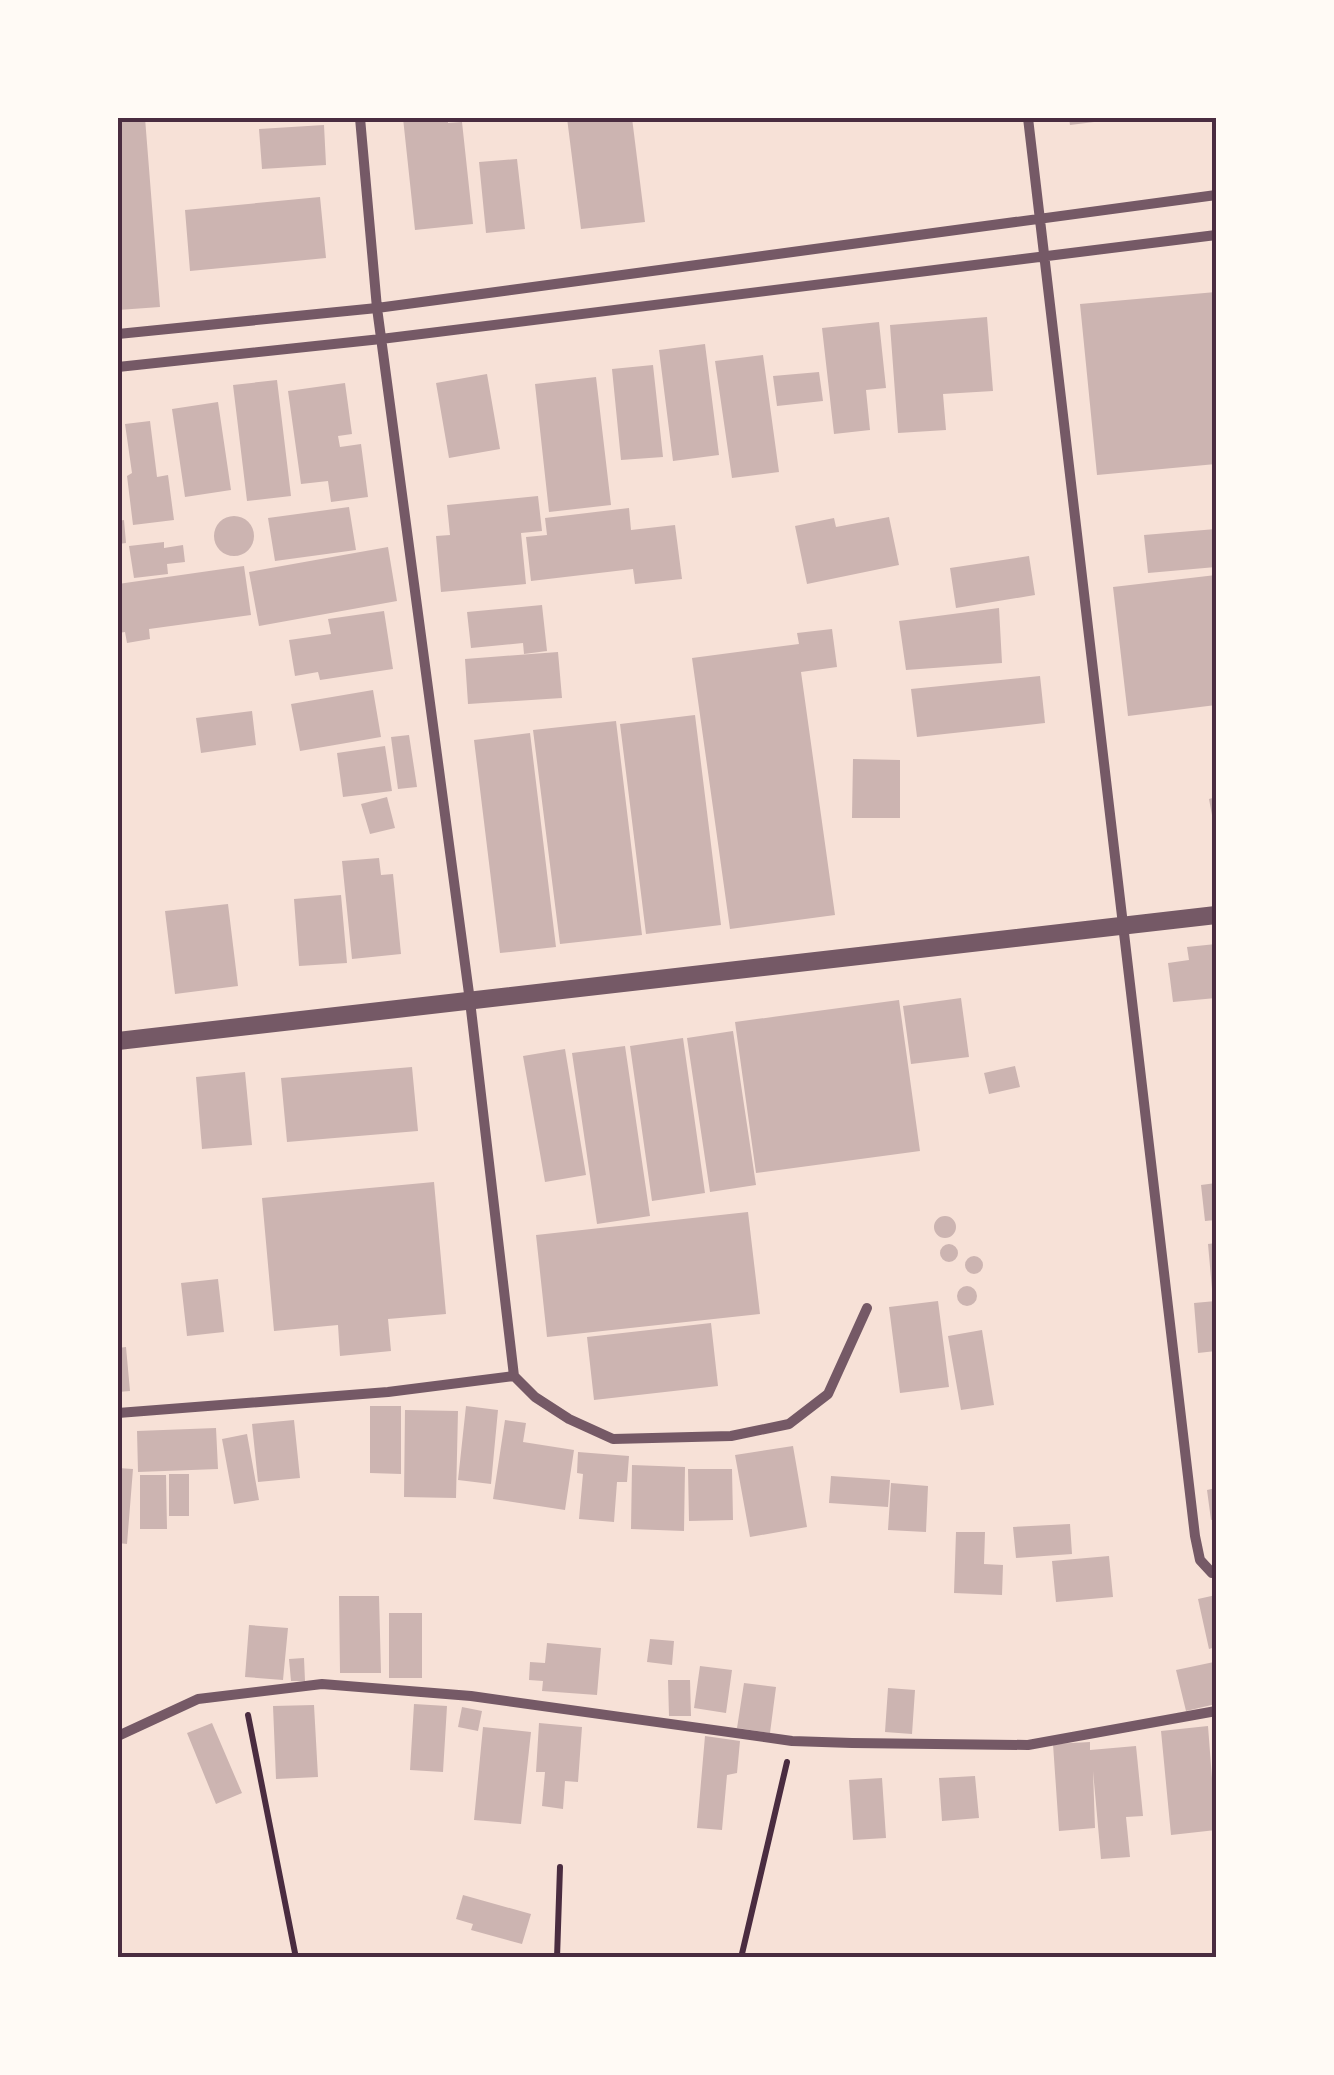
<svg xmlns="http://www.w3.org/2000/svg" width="1334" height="2075" font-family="'Golos Text',sans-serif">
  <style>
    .building { fill: #ccb4b1 }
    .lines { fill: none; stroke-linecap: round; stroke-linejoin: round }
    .path { stroke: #4a2c40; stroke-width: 6 }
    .minor { stroke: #755966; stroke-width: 10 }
    .tertiary { stroke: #755966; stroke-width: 18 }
    .neatline { fill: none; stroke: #4a2c40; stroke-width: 4 }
  </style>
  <rect width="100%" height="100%" fill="#f7e1d7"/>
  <path class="building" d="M118 118H145L160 307 118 310Z
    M403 118H448V123L462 122 473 224 415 230Z
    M567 118H632L645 222 581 229Z
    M1069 118H1110V120L1070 125Z
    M324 125 326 165 262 169 259 129Z
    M517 159 525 229 486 233 479 162Z
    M320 197 326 258 190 271 185 210Z
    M1216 292V464L1097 475 1080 304Z
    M987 317 993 391 943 394 946 430 898 433 890 325Z
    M879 322 886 388 866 390 870 430 834 434 822 328Z
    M705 344 719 455 673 461 659 350Z
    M763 355 779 472 732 478 715 361Z
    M653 365 663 457 621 460 612 369Z
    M819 372 823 401 777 406 773 376Z
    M487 374 500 449 449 458 436 383Z
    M596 377 611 505 549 512 535 384Z
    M277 380 291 496 247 501 233 385Z
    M345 383 352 434 338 436 340 447 361 444 368 497 331 502 328 481 301 484 288 391Z
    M218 402 231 490 185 497 172 409Z
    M150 421 157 477 168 475 174 520 133 525 127 476 132 473 125 424Z
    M538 496 542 531 521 533 526 584 441 592 436 536 450 535 447 505Z
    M349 507 356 550 275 561 268 518Z
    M629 508 631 530 675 525 682 579 635 584 633 569 531 581 526 537 547 535 545 518Z
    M214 536a20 20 0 1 1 40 0a20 20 0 1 1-40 0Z
    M889 517 899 565 807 584 795 526 834 518 836 527Z
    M124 520 126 543 118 544V521Z
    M1216 529V567L1148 573 1144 535Z
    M164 542V548L183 545 185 562 167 564 168 574 134 578 129 546Z
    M388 547 397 601 259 626 249 572Z
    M1029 556 1035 595 956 608 950 568Z
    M244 566 251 615 149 629 150 639 127 643 125 632 118 633V584Z
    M1216 575V705L1128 716 1113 587Z
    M542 605 547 651 524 654 523 643 471 648 467 612Z
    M999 608 1002 663 906 670 899 621Z
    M384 611 393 669 320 680 318 672 295 676 289 640 331 634 328 619Z
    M832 629 837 667 801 672 835 915 730 929 692 658 799 644 797 633Z
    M558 652 562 698 468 704 465 659Z
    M1040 676 1045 723 917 737 911 689Z
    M373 690 381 737 300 751 291 704Z
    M252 711 256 745 201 753 196 718Z
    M695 715 721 925 646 934 620 724Z
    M616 721 642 935 560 944 533 730Z
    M530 733 556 947 500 953 474 740Z
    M409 735 417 787 398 789 391 737Z
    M385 746 392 791 343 797 337 753Z
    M853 759 900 760V818H852Z
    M387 797 395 828 370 834 361 804Z
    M1216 797V831H1215L1209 799Z
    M379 858 381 875 393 874 401 954 352 959 342 861Z
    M341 895 347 963 299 966 294 899Z
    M228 904 238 986 175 994 165 911Z
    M1216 944V998L1173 1002 1168 963 1189 960 1187 947Z
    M961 998 969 1057 911 1064 903 1006Z
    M899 1000 920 1151 756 1173 735 1022Z
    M733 1031 756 1185 710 1192 687 1038Z
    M683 1038 705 1193 652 1201 630 1046Z
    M625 1046 650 1216 597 1224 572 1053Z
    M565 1049 586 1175 545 1182 523 1056Z
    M1015 1066 1020 1087 989 1094 984 1073Z
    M412 1067 418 1131 287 1142 281 1078Z
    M245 1072 252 1145 202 1149 196 1077Z
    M434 1182 446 1314 388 1319 391 1351 340 1356 338 1325 274 1331 262 1198Z
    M1216 1183V1220L1205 1221 1201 1185Z
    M748 1212 760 1314 547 1337 536 1235Z
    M934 1227a11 11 0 1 1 22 0a11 11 0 1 1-22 0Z
    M1216 1243V1289H1212L1208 1244Z
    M940 1253a9 9 0 1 1 18 0a9 9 0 1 1-18 0Z
    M965 1265a9 9 0 1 1 18 0a9 9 0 1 1-18 0Z
    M218 1279 224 1332 187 1336 181 1283Z
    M957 1296a10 10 0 1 1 20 0a10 10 0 1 1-20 0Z
    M938 1301 949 1387 900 1393 889 1307Z
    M1216 1301V1351L1198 1353 1194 1303Z
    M711 1323 718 1386 594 1400 587 1337Z
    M982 1330 994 1405 961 1410 948 1336Z
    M126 1347 130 1391 118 1392V1348Z
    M370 1406H401V1474L370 1473Z
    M466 1406 498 1410 491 1484 458 1480Z
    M405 1410 458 1411 456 1498 404 1497Z
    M294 1420 300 1478 258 1482 252 1424Z
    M505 1420 526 1423 523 1442 574 1450 565 1510 493 1499Z
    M216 1428 218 1469 138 1472 137 1431Z
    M247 1434 259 1500 234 1504 222 1439Z
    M793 1446 807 1527 750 1537 735 1455Z
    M578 1452 629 1456 627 1482H617L614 1522 579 1519 583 1474 577 1473Z
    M632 1465 685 1467 684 1531 631 1529Z
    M118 1468 133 1469 127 1544 118 1543Z
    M688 1469H732L733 1520 689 1521Z
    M169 1474H189V1516H169Z
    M140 1475H166L167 1529H140Z
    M831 1476 890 1480 888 1507 829 1503Z
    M891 1483 928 1486 926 1532 888 1530Z
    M1216 1488V1519L1211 1520 1207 1490Z
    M1070 1524 1072 1554 1016 1558 1013 1527Z
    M956 1532H985L984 1564 1003 1565 1002 1595 954 1593Z
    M1109 1556 1113 1597 1056 1602 1052 1561Z
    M1216 1595V1647L1209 1649 1198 1599Z
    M339 1596H379L381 1673H340Z
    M389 1613H422V1678H389Z
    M249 1625 288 1628 283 1680 245 1677Z
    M650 1639 674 1641 672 1665 647 1662Z
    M547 1643 601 1648 597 1695 542 1691 543 1681 529 1680 530 1662 545 1663Z
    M304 1658 305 1681H291L289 1659Z
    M1214 1662 1216 1704 1186 1711 1176 1670Z
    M700 1666 732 1670 726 1713 694 1708Z
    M668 1680H690L691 1716H669Z
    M744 1683 776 1687 770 1733 737 1728Z
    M888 1688 915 1690 912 1734 885 1732Z
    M414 1704 447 1706 443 1772 410 1770Z
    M314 1705 318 1777 276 1779 273 1706Z
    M462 1707 482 1711 478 1731 458 1727Z
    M212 1723 242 1793 216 1804 187 1733Z
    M539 1723 582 1727 578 1782 565 1781 563 1809 542 1806 545 1772H536Z
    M1208 1726 1216 1830 1171 1835 1161 1731Z
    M483 1727 531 1732 521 1824 474 1820Z
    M705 1736 740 1741 737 1773 727 1775 722 1830 697 1828Z
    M1090 1742V1750L1136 1746 1143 1816 1126 1817 1130 1857 1101 1859 1093 1771 1095 1828 1059 1831 1053 1744Z
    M975 1776 979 1818 942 1821 939 1778Z
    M882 1778 886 1838 853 1840 849 1780Z
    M463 1895 531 1914 522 1944 471 1930 473 1924 456 1919Z"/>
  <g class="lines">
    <path class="path" d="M248 1715 296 1958
      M557 1958 560 1867
      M741 1958 787 1762"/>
    <path class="minor" d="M360 118 377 308 470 1001 514 1376
      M1028 118 1195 1536 1200 1560 1212 1573H1216
      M118 334 377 308 1216 195
      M118 367 381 339 1216 235
      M118 1413 388 1392 514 1376 535 1397 569 1419 613 1439 731 1436 789 1424 828 1394 867 1308
      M118 1736 198 1699 322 1684 471 1696 792 1741 852 1743 1028 1745 1216 1711"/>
    <path class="tertiary" d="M118 1041 1216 915"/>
  </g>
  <rect width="1334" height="2075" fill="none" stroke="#fffaf5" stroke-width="240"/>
  <rect x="120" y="120" width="1094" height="1835" class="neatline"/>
</svg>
